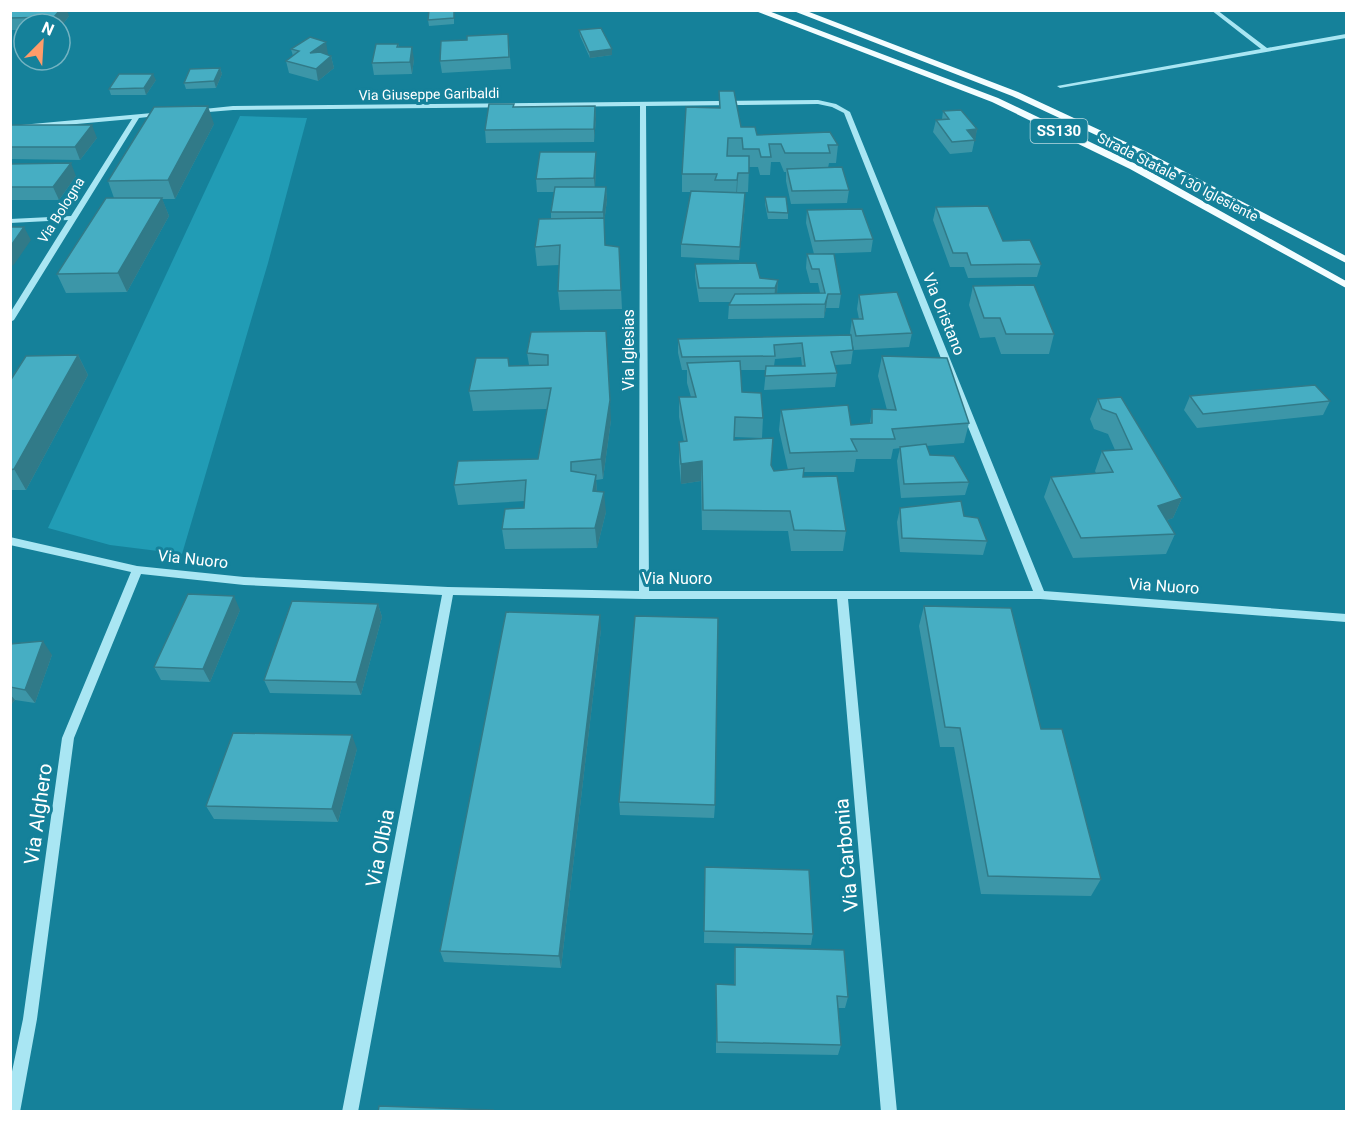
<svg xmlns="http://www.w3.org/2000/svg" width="1357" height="1122" font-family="Roboto,sans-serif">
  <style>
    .green { fill: #219cb5 }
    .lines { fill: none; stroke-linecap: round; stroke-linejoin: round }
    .minor { fill: #a9e6f3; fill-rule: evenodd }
    .major { fill: #f4fdff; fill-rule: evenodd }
    .wall { fill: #3c96a8; fill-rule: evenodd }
    .shaded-wall { fill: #317a88 }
    .building { fill: #46aec3; stroke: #317a88; stroke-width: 1.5 }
    .labels { text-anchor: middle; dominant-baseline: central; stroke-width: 6; stroke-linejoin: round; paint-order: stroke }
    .far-street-label { font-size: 14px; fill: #fff; stroke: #15819a }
    .shield { fill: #15819a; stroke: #b9d9e1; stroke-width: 1.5 }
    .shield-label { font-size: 15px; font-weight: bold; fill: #fff }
    .street-label { font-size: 16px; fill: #fff; stroke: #15819a }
    .near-street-label { font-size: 20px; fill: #fff; stroke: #15819a }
  </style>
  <rect width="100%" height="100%" fill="#15819a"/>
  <path class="green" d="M240 116 307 118 268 263 182 554 110 545 48 528Z"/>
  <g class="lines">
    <path class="minor" d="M1211 10H1217L1267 48 1346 34V38L1060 88 1057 86 1261 49Z
      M818 100 836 104 850 112 1044 591 1346 614V622L1040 599H848L897 1112H881L837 599H644L453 595 358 1112H342L442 595 244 585 141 574 74 738 37 1019 20 1112H10V1081L23 1019 62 738 131 572 10 545V537L137 566 244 577 448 587 639 591 640 106 233 110 196 113 194 112V110L233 106ZM818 104 832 107 844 113 1033 591H649L646 106Z
      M163 112 165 113V115L139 118 14 320 10 322V313L68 220 10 223V219L71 216 132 119 10 130V126Z"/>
    <path class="major" d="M753 10H766L998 98 1138 165 1346 281V288L1130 169 992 102Z
      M791 10H804L1018 92 1147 152 1346 256V263L1141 156 1012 96Z"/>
  </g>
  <path class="wall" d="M10 10 69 16 60 28V24H24V30H10Z
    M454 10V24L429 26 428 20Z
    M579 30 612 55 590 58 580 36Z
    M508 34 511 69 442 73 440 61 467 40Z
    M398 44 399 47 414 59 412 74 374 75 372 63Z
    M291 49 328 54 327 55 331 56 334 68 318 81 289 73 286 61 293 56Z
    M220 68 222 74 216 88 186 89 184 83Z
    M156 80 146 95H111L109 89Z
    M719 91 741 127 757 135 838 145 836 163H829L828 168 849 190 847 203 791 204 786 181V172H784L780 162H771L770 175H760L758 167H749L748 192H737V193L745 206 739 260 681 257V244L691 192H682V174L719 108Z
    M514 104V107L595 106 596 119 594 142 486 143 485 130Z
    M943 111 977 129 972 152 950 154 933 132 936 120 942 119Z
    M214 124 175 199H162L169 216 127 292 66 293 57 274 114 198 108 181Z
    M10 125 97 138 80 160 10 159Z
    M10 164 76 176 59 200H10Z
    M596 164 595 187H606L607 200 604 223 605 245 619 247 622 309 560 310 558 291 559 265 537 266 535 247 551 219V212L554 192H537L536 179Z
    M765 197 788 213V219H768L765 204Z
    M936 207 1003 241 1041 264 1037 277 968 278 964 267H950L933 220Z
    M807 210 873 239 871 252 814 254 806 223Z
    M807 254 841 294 839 308H826L824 318 728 319 729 305 731 302H699L695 277V264L760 278 778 280 777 294 820 293 818 283H810L806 268Z
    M973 286 1054 334 1049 354H1001L995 337 980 338 969 305Z
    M859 295 912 333 909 347 854 350 851 336 853 350 851 364 835 365 837 373 835 387 764 390 766 370H740L742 392 763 418 762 438 734 437V440L771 465 774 471 788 470 779 430 781 410 851 425 870 423 872 409 887 410 878 376 882 356 969 423 964 443 926 446 930 455 969 482 965 495 901 498 897 461 900 448 893 449 891 459H856L854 472H803V477L846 531 843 551H791L788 531 702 530 701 481 681 484 679 462V442H684L679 417V397H691L687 383V370H682L678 353V339L851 335 850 333 852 319H859L857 309ZM801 357 802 366H774L775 359Z
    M531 332 611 420 603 479 596 480 597 491 606 512 597 548 505 549 502 529 524 508 525 501 458 505 454 485 538 459 547 409 473 411 469 391 509 366 529 365 527 353Z
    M78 355 88 375 26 490H10V381Z
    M1190 396 1330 401 1323 415 1197 428 1184 410Z
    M1121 397 1182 498 1173 518 1167 520 1175 534 1166 554 1073 558 1044 497 1051 477 1096 473 1095 471 1102 451 1115 450 1108 434 1094 429 1090 419 1098 399Z
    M900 508 964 516 987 541 983 555 900 552 897 522Z
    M378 604 382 617 361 695 270 693 264 680Z
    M924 606 1041 729 1101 879 1091 896 981 894 954 747H940L919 626Z
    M240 610 210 682 161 680 154 667Z
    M601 629 561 968 444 962 440 951Z
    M10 644 52 655 35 703 15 700 10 706Z
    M357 749 338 822 214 819 206 806Z
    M619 802 715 805 714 818 620 815Z
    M705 867 813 934 811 945 704 943Z
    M735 947 848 997 845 1008H838L841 1045 838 1055 716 1053V984L734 985V958Z"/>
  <path class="shaded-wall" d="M60 10H67L69 16 60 28V24H57L54 17Z
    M326 42 328 54 313 65 310 53Z
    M412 47 414 59 412 74 410 62Z
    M612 49V55L590 58 589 52Z
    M331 56 334 68 318 81 316 69Z
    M220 68 222 74 216 88 214 81Z
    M153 74 156 80 146 95 144 88Z
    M208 106 214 124 175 199 168 180Z
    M595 106 596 119 594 142V129Z
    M92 125 97 138 80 160 75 147Z
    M977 129 975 142H974L975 140 967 130Z
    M596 152V164L595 191 594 178Z
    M71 163 76 176 59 200 53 187Z
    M738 173 737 192 736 198 737 180Z
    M606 187 607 200 604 223 606 264 603 212Z
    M745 193V206L739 260 740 247Z
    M162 198 169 216 127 292 118 273Z
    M24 227 31 240 13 266 10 262V247Z
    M778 280 777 293 774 302 775 288Z
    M828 294 826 308 824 318 825 304Z
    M78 355 88 375 26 490 14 469Z
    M610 400 611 420 603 479 601 459Z
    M702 461 701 481 681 484V464Z
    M596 475 597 495 593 491Z
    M604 492 606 512 597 548 595 528Z
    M1182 498 1173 518 1150 526 1158 506Z
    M234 596 240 610 210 682 203 669Z
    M378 604 382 617 361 695 356 682Z
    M600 615 601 629 561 968 559 956Z
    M43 641 52 655 35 703 25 690Z
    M10 694 15 700 10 706Z
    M352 735 357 749 338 822 332 809Z"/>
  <path class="building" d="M10 10H60L54 17 10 18Z
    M429 10H454V18L428 20Z
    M601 28 612 49 589 52 579 30Z
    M508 34 509 57 440 61 441 41 467 40V36Z
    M310 37 326 42 310 53 320 52 331 56 316 69 286 61 299 51 291 49Z
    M376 44H398L397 47H412L410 62 372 63Z
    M220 68 214 81 184 83 190 69Z
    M119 74H153L144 88 109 89Z
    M719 91H734L741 127H755L757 135 830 132 838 145H828L830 153H785L781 144H769L771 157H761L759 149H743L742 138H728L727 156H749V173H738L737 180H715L717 174H682L686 107 720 108Z
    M489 104H514L513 107 595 106 594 129 485 130Z
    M208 106 168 180 108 181 154 107Z
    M961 110 977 129 967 130 975 140 952 142 936 120 949 119 943 111Z
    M10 125H92L75 147H10Z
    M540 152H596L594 178 536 179Z
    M71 163 53 187H10V164Z
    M842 167 849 190 792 191 787 169Z
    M555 187H606L603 212H551Z
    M691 191 745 193 740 247 681 244Z
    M765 197H786L788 213 768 212Z
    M106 198H162L118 273 57 274Z
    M988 206 1003 241 1030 240 1041 264 971 265 967 253H953L936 207Z
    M862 209 873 239 815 241 807 210Z
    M604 218 605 245 619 247 621 290 558 291 560 245 535 247 539 219Z
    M10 227H24L10 247Z
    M807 254H834L841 294H828L825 304 729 305 735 294 825 293 819 269H812Z
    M756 263 760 278 778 280 775 288H699L695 264Z
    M1034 285 1054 334H1006L1000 318H984L973 286Z
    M897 292 912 333 856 336 852 319H863L859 295Z
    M606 331 610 400 601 459 571 462V471L596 475 593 491 604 492 595 528 502 529 505 509 524 508 526 480 454 485 458 461 538 459 551 388 469 391 476 358H508L509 366 548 365V355L527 353 531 332Z
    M851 335 853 350 831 352 837 373 765 376 766 366H805L802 343 774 345 775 356 682 357 678 339Z
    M78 355 14 469 10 470V381L26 356Z
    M882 356 947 358 969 423 892 429 895 439H851L857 451 790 453 781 410 848 405 851 425 872 423V409L896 410Z
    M740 361 742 392 761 393 763 418 735 417 734 440 773 438 771 465 774 471 804 468 803 477 837 476 846 531 794 530 790 511 703 510 702 461 681 464 679 442 687 441 679 397H696L687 363Z
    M1315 385 1330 401 1203 414 1190 396Z
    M1121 397 1182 498 1158 506 1175 534 1081 538 1051 477 1113 472 1102 451 1132 449 1116 414 1102 409 1098 399Z
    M926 444 930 455 954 456 969 482 904 484 900 447Z
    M961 501 964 516 978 518 987 541 902 538 900 508Z
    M188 594 234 596 203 669 154 667Z
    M292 601 378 604 356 682 264 680Z
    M924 606 1011 608 1041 729H1062L1101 879 988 876 960 728 945 727Z
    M506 612 600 615 559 956 440 951Z
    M635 616 718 618 715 805 619 802Z
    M43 641 25 690 10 687V644Z
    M233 733 352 735 332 809 206 806Z
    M705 867 809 870 813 934 704 931Z
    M735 947 844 950 848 997 837 996 841 1045 717 1042 716 984 735 985Z
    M379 1106 493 1110V1112H378Z"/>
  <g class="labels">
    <g class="far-street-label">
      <text transform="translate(429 94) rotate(-1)">Via Giuseppe Garibaldi</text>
      <text transform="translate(1178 177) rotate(27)">Strada Statale 130 Iglesiente</text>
      <text transform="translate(61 210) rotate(-58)">Via Bologna</text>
    </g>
    <rect class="shield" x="1030.5" y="119" width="57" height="24" rx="4.5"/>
    <g class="shield-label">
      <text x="1059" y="131">SS130</text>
    </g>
    <g class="street-label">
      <text transform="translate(944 314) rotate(68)">Via Oristano</text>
      <text transform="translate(628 350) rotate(-90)">Via Iglesias</text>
      <text transform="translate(193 559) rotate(6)">Via Nuoro</text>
      <text x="677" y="578">Via Nuoro</text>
      <text transform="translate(1164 586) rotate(4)">Via Nuoro</text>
    </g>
    <g class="near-street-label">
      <text transform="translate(38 814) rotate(-82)">Via Alghero</text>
      <text transform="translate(380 848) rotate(-79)">Via Olbia</text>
      <text transform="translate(846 855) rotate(-95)">Via Carbonia</text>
    </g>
  </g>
  <rect width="1357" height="1122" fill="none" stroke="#ffffff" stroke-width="24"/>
  <g transform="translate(42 42) rotate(24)"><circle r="28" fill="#15819a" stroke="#73b3c2" stroke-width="1.5"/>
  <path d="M0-4.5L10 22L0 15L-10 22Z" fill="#ff9c6a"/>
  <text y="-9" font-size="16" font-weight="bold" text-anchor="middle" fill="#ffffff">N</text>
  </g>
</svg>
